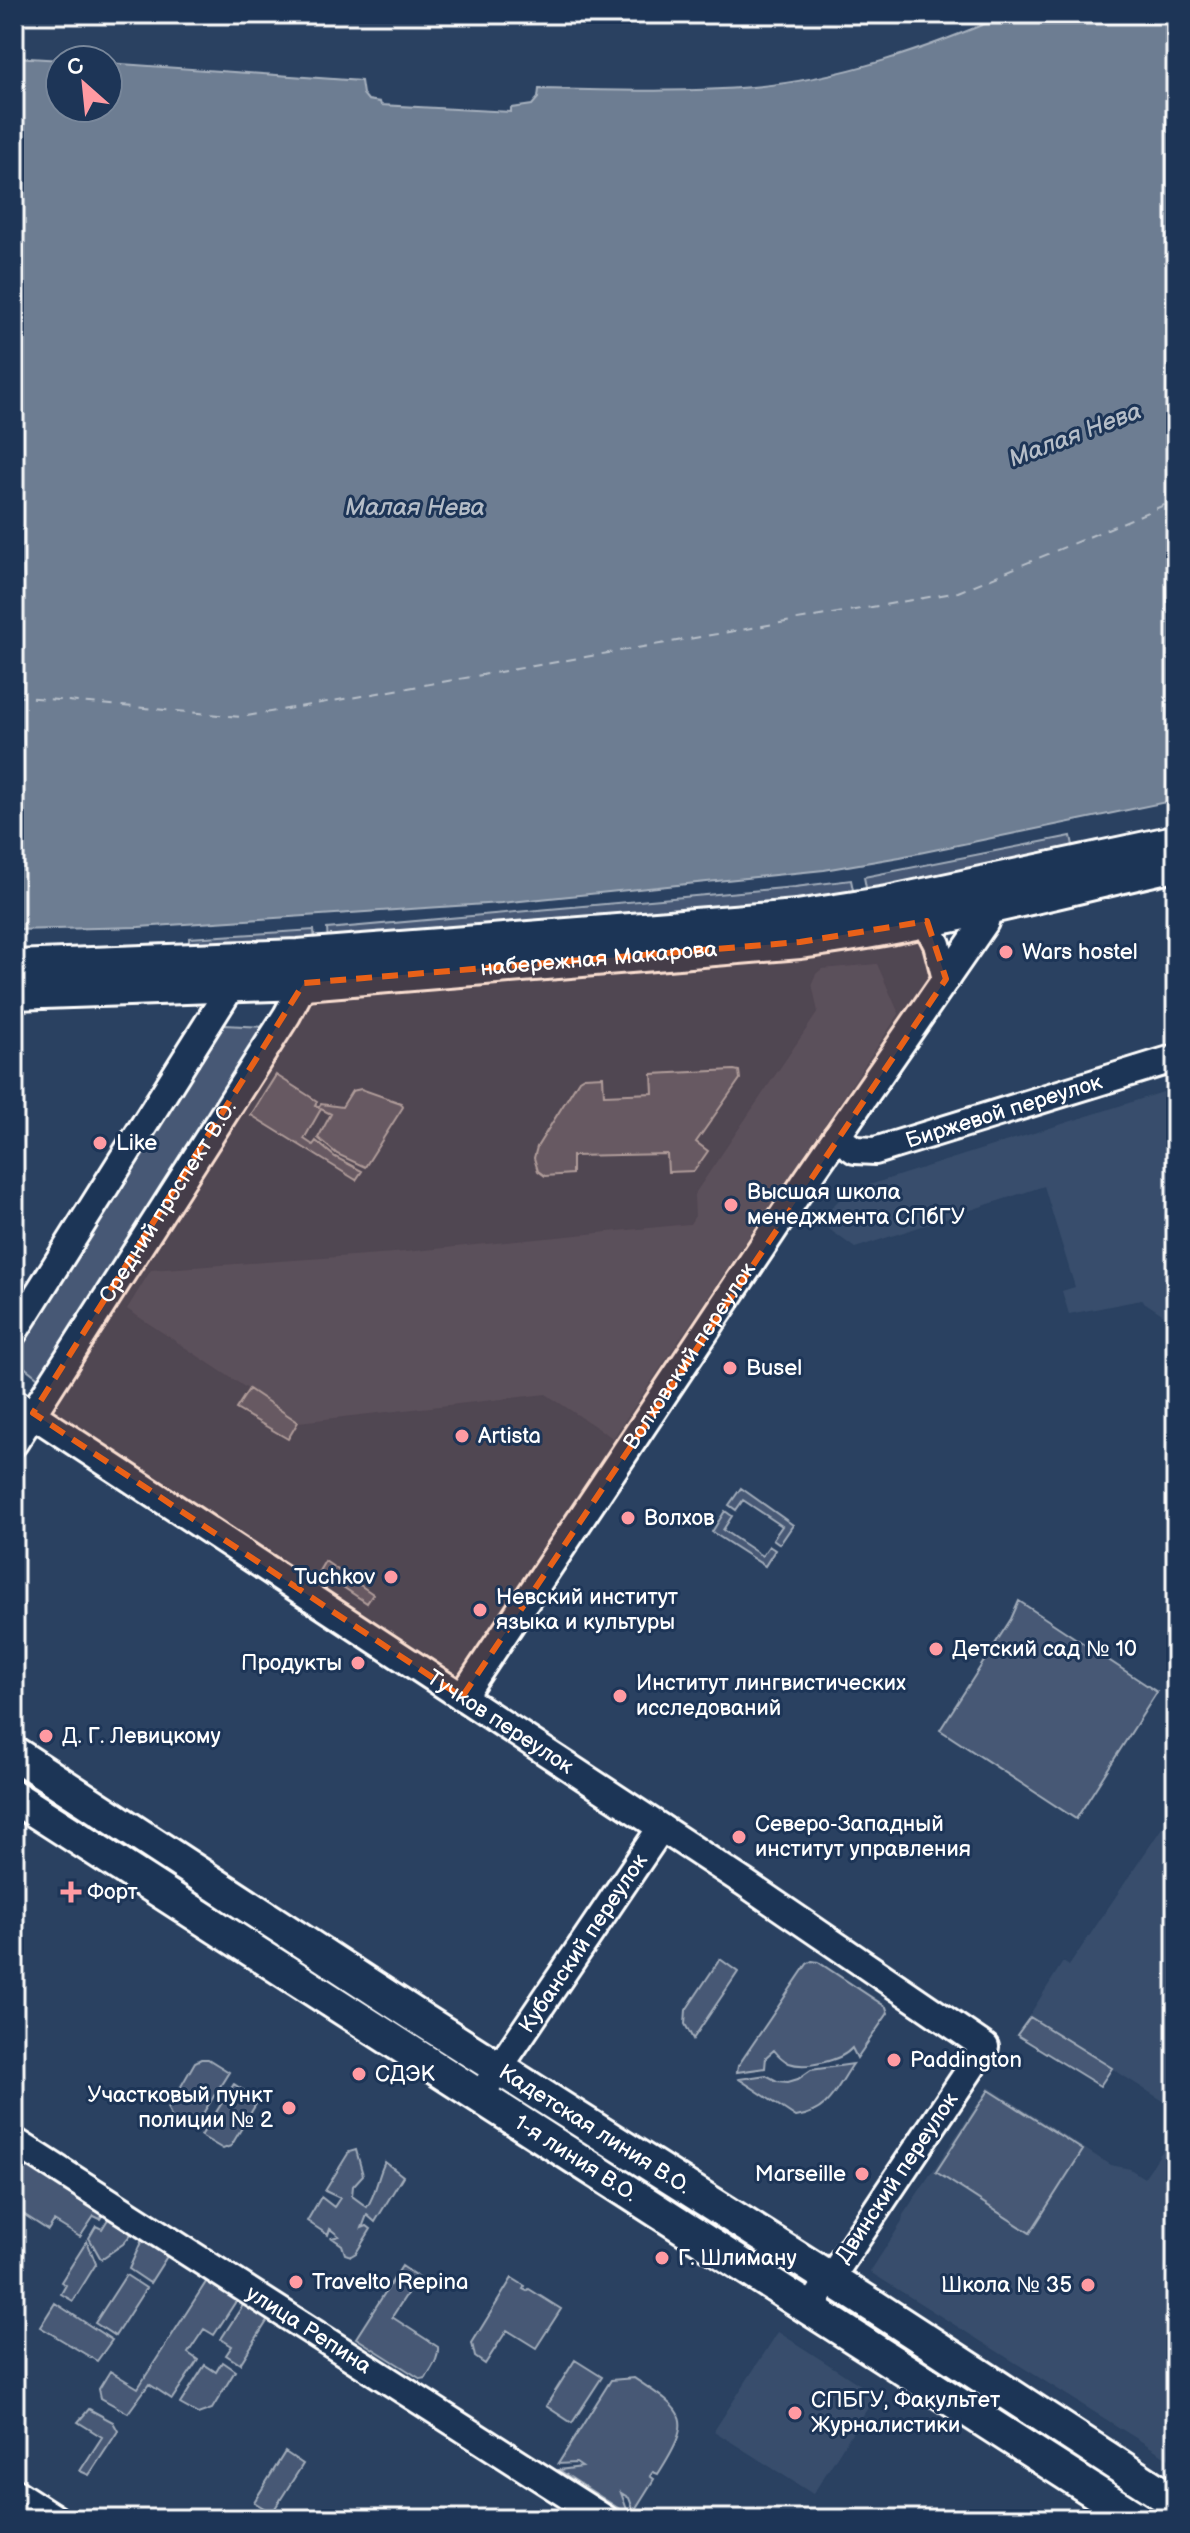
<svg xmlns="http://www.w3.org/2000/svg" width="1190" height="2533" font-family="'Balsamiq Sans',sans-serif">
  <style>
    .built { fill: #394e6c }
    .green { fill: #465975; stroke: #a2acba; stroke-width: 2 }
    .water { fill: #6d7d92; stroke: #a7b1be; stroke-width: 2 }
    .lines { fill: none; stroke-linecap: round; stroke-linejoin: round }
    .ferry { stroke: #b6bec8; stroke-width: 2; stroke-dasharray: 10 8; stroke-linecap: butt }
    .minor-casing { stroke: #fff; stroke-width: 32 }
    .major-casing { stroke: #fff; stroke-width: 38 }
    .minor { stroke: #1d3557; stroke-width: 26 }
    .major { stroke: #1d3557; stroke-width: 32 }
    .marked { fill: #e96118; fill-opacity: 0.2; stroke: #e96118; stroke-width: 6; stroke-dasharray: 16 10; stroke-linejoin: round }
    .poi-dot { fill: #ff9aa2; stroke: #1d3557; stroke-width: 3 }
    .labels { text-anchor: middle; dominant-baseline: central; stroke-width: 6; stroke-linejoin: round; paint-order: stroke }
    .poi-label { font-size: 22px; fill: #fff; stroke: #1d3557; text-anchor: start }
    .street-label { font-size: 22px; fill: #fff; stroke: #1d3557 }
    .water-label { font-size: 24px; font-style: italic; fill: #b6bec8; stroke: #1d3557 }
  </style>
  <rect width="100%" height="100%" fill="#2a4161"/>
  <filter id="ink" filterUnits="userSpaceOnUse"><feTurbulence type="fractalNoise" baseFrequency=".0125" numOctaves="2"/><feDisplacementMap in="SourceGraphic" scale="16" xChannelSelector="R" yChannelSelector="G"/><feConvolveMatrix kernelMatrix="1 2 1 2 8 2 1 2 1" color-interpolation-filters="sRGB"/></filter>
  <g filter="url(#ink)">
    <path class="built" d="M877 964 899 1014 613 1438 546 1394 298 1422 127 1309 151 1270 395 1253 690 1224 695 1216 694 1195 818 1012 812 983 816 974 822 969Z
      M1176 1088V1323L1141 1300 1069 1314 1062 1291 1075 1287 1044 1186 855 1248 818 1221 847 1192Z
      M1176 1807V2109L1029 2016 1063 1962 1069 1966Z
      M989 2087 1110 2165 1130 2169 1144 2178 1176 2131V2463L870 2272 902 2222 903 2215Z
      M778 2332 876 2395 813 2494 714 2431Z"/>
    <path class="green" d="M1071 836 1074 850 867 893 864 877Z
      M851 880 854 895 796 904 328 941 327 929 795 887Z
      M314 930 315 942 189 949V938Z
      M224 1025 265 1027 41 1380 14 1359Z
      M734 1070 739 1071 740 1079 696 1142 708 1151 694 1171 668 1172 667 1154 572 1156V1174L545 1176 538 1171 534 1158 537 1147 579 1080 584 1077 603 1076 604 1095 653 1093 652 1074Z
      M276 1075 317 1101 315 1105 319 1107 321 1104 342 1107 352 1091 361 1089 401 1103 403 1107 365 1167 337 1154 318 1138 331 1114 321 1109 304 1139 313 1145 316 1141 335 1157 362 1171 356 1180 251 1115Z
      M249 1389 298 1422 288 1439 236 1409Z
      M741 1488 793 1525 780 1544 773 1539 782 1526 743 1500 736 1510 729 1505Z
      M725 1511 732 1516 723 1530 762 1556 769 1546 775 1550 765 1566 712 1532Z
      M325 1561 373 1594 367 1603 319 1571Z
      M1019 1601 1157 1692 1076 1819 940 1730 1011 1619Z
      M720 1959 738 1972 693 2039 685 2024 686 2010Z
      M812 1961 818 1962 886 2007 888 2013 857 2058 852 2048C841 2061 805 2069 789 2063 783 2060 778 2055 774 2050L766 2057 765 2068 737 2072 738 2066 807 1964Z
      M1030 2017 1112 2068 1100 2086 1017 2035Z
      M201 2059H208L229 2072 192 2131 171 2117 168 2109 195 2062Z
      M853 2064C835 2090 829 2112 796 2117L739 2079 766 2075 777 2081 788 2082 798 2079 811 2070Z
      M234 2084 255 2098 256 2104 231 2146 223 2149 201 2136Z
      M989 2090 1083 2150 1030 2233 936 2172Z
      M356 2150 363 2175 353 2186 352 2196 367 2207C377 2192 377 2177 385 2162L403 2176 375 2222 367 2215 362 2228 367 2226 371 2229 356 2253 351 2256 345 2254 342 2245 332 2238 339 2236 330 2229 328 2235 307 2221 321 2197 334 2207 340 2198 325 2191 349 2152Z
      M14 2154 108 2207 100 2219 94 2216 80 2237 54 2221 48 2230 14 2208Z
      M113 2211 137 2227 123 2244 101 2259 89 2238 96 2226 102 2229Z
      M145 2233 171 2250 150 2283 129 2269Z
      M87 2241 96 2264 73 2301 61 2294 66 2285 61 2282Z
      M402 2266 418 2277 392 2317 438 2347C439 2359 432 2367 426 2378L421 2379 356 2338Z
      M126 2275 146 2288 115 2336 95 2323Z
      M210 2276 240 2295 214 2335 204 2329 188 2353 198 2360 172 2399 149 2384 128 2413 101 2398 99 2389 110 2371 138 2388Z
      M512 2278 525 2286 523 2289 527 2291 529 2289 561 2309 536 2348 507 2330 485 2364 475 2357 472 2343Z
      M247 2299 271 2315 240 2364 226 2355 232 2346 221 2339Z
      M55 2303 112 2340 97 2361 40 2327Z
      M575 2360 602 2377 572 2423 546 2406Z
      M222 2362 235 2371 212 2409 198 2414 180 2404 205 2365 216 2372Z
      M634 2378C687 2413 694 2417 658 2474L653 2472 650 2476 654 2479 634 2511 629 2498 621 2493 629 2515 559 2470 582 2467 576 2463 558 2464 611 2380Z
      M89 2409 113 2422 118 2431 89 2475 80 2471 102 2437 78 2422Z
      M285 2452 303 2464 272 2513 254 2502Z"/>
    <path class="water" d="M1008 14H1176V800L900 857 824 870 501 903 139 927 14 930V57L62 60H60V108H108V63L361 81 363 94 368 100 380 102 381 105 511 112V108L532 105 538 98 539 89C609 90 682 93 752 87 841 79 927 49 1008 14Z"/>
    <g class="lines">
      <path class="ferry" d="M14 696 241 717 958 592 1176 500"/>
      <g class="minor-casing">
        <g id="minor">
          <path d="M917 904 937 944 946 979"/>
          <path id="s1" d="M836 1137 855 1150 875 1151 1176 1058"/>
          <path d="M14 1332 239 974"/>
          <path id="s2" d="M14 1402 745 1883 985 2047 810 2309"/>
          <path id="s3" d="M14 1443 287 1015 304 983 300 968"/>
          <path id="s4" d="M462 1697 808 1178 985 922 989 907"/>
          <path id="s5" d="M488 2084 661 1828"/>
          <path id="s6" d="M14 2141 605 2519"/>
          <path d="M14 2492 56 2519"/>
        </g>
      </g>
      <g class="major-casing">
        <g id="major">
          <path d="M14 967 298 956 797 917 887 903 1170 843"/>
          <path id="s7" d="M14 993 304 983 800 942C927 926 1051 892 1176 864"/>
          <path id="s8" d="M14 1753 421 2019 875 2307 1176 2503"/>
          <path id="s9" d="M14 1797 1137 2519"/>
        </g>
      </g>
      <use href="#minor" class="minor"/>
      <use href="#major" class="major"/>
    </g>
  </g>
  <path class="marked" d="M927 921 946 979 462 1697 33 1413 304 983 800 942Z"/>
  <g class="poi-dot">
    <circle cx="1006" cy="952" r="8"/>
    <circle cx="100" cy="1143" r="8"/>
    <circle cx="731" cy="1205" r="8"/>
    <circle cx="730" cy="1368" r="8"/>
    <circle cx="462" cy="1436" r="8"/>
    <circle cx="628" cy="1518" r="8"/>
    <circle cx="391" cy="1577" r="8"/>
    <circle cx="480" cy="1610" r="8"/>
    <circle cx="936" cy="1649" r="8"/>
    <circle cx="358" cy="1663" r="8"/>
    <circle cx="620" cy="1696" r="8"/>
    <circle cx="46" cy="1736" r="8"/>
    <circle cx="739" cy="1837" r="8"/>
    <path d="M67 1880h8v8h8v8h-8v8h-8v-8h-8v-8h8z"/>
    <circle cx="894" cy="2060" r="8"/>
    <circle cx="359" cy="2074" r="8"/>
    <circle cx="289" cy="2108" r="8"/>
    <circle cx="862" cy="2174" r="8"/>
    <circle cx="662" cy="2258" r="8"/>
    <circle cx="296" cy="2282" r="8"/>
    <circle cx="1088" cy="2285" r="8"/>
    <circle cx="795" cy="2413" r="8"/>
  </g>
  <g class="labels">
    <g class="poi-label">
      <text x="1022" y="952">Wars hostel</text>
      <text x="116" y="1143">Like</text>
      <text x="747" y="1192">Высшая школа<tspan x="747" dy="25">менеджмента СПбГУ</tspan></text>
      <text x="746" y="1368">Busel</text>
      <text x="478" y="1436">Artista</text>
      <text x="644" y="1518">Волхов</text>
      <text x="375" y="1577" text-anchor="end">Tuchkov</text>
      <text x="496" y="1597">Невский институт<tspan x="496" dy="25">языка и культуры</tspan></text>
      <text x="952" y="1649">Детский сад № 10</text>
      <text x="342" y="1663" text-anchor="end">Продукты</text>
      <text x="636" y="1683">Институт лингвистических<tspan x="636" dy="25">исследований</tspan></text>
      <text x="62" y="1736">Д. Г. Левицкому</text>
      <text x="755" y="1824">Северо-Западный<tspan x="755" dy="25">институт управления</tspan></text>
      <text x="87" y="1892">Форт</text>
      <text x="910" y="2060">Paddington</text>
      <text x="375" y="2074">СДЭК</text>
      <text x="273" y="2095" text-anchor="end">Участковый пункт<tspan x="273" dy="25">полиции № 2</tspan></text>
      <text x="846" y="2174" text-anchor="end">Marseille</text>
      <text x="678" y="2258">Г. Шлиману</text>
      <text x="312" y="2282">Travelto Repina</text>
      <text x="1072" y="2285" text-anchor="end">Школа № 35</text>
      <text x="811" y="2400">СПБГУ, Факультет<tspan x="811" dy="25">Журналистики</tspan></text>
    </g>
    <g class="street-label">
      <text stroke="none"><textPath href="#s7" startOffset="586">набережная Макарова</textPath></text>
      <text stroke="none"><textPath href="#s1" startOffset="178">Биржевой переулок</textPath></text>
      <text stroke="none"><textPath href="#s3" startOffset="286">Средний проспект В.О.</textPath></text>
      <text stroke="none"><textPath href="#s4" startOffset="410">Волховский переулок</textPath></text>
      <text stroke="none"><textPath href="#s2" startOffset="582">Тучков переулок</textPath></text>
      <text stroke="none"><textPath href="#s5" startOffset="170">Кубанский переулок</textPath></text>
      <text stroke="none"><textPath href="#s8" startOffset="692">Кадетская линия В.О.</textPath></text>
      <text stroke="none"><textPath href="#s9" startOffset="668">1-я линия В.О.</textPath></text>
      <text transform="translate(897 2178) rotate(-56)">Двинский переулок</text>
      <text stroke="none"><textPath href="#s6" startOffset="350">улица Репина</textPath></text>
    </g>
    <g class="water-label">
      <text transform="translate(1075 435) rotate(-21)">Малая Нева</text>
      <text x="415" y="507">Малая Нева</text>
    </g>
  </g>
  <rect width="1190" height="2533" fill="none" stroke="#1d3557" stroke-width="48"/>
  <rect x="24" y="24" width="1142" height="2485" fill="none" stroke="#fff" stroke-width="3" filter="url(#ink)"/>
  <g transform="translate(84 84) rotate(333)"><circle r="38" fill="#1d3557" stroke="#77869a" stroke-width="2"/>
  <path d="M0-6L14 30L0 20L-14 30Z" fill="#ff9aa2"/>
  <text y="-12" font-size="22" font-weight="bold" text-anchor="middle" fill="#ffffff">С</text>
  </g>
</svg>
